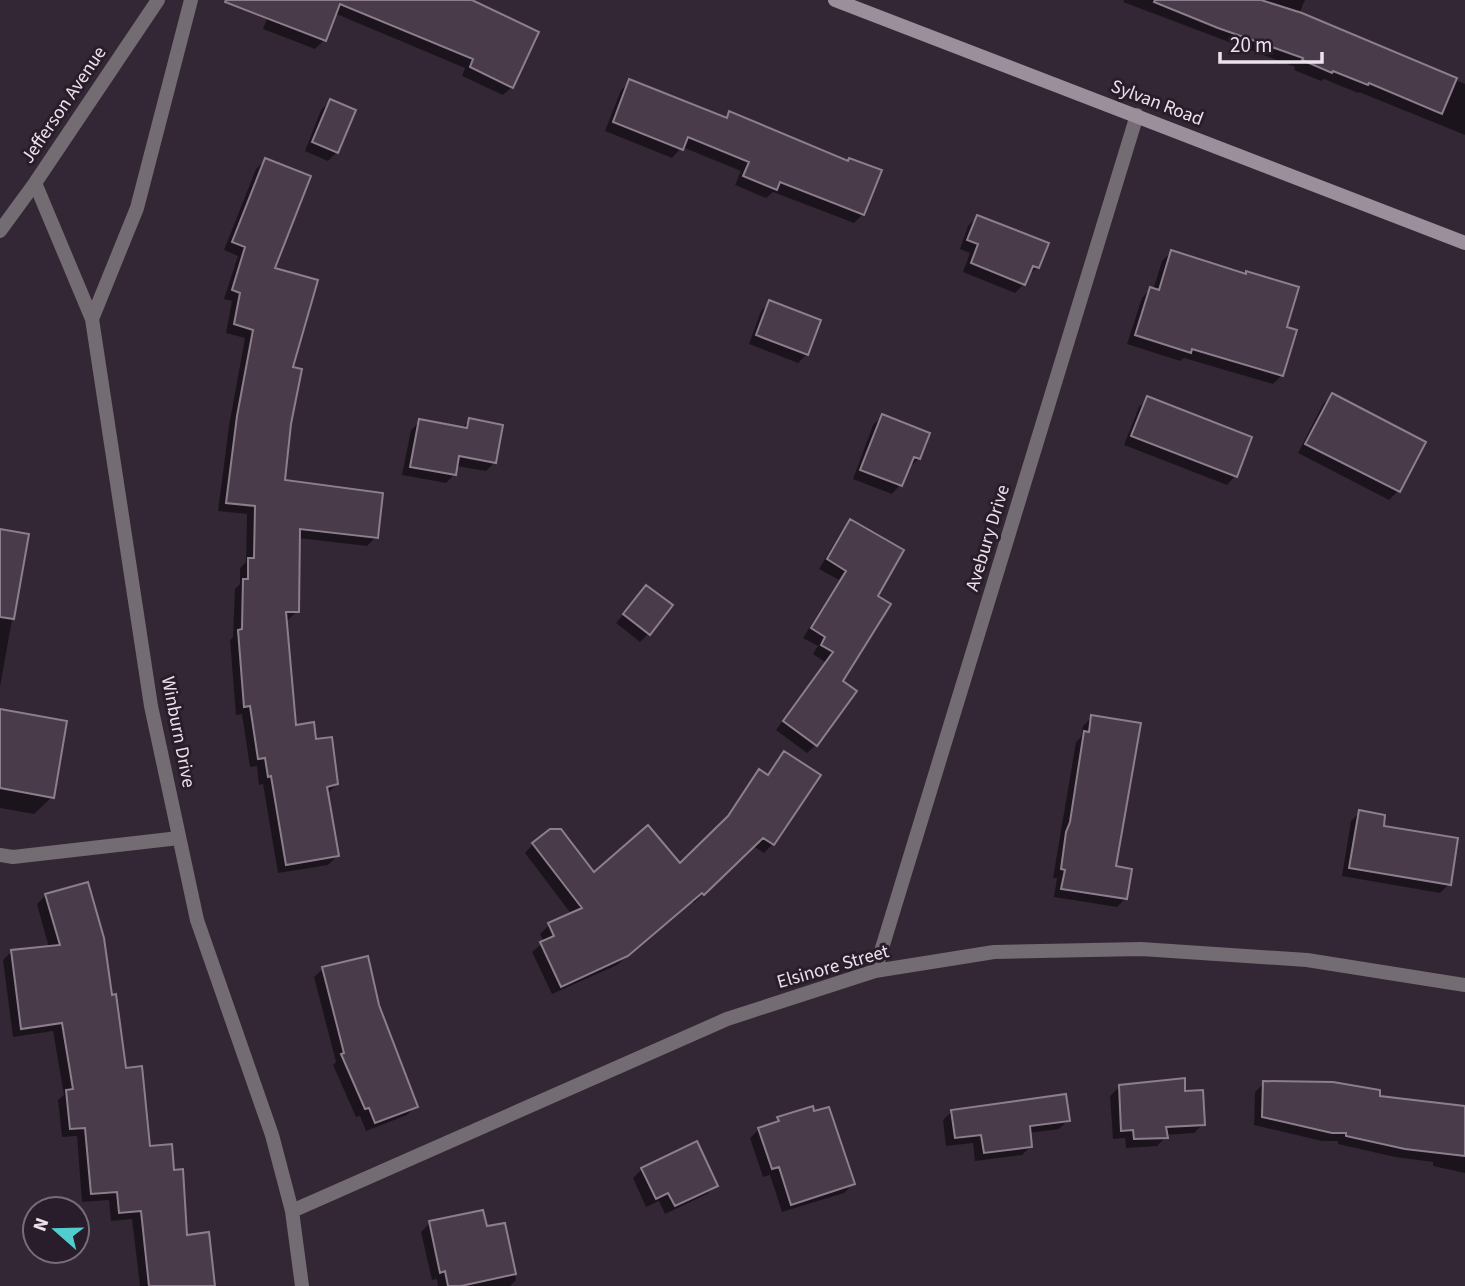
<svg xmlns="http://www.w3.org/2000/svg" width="1465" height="1286" font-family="'Source Sans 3',sans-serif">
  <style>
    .shadow { fill: #0007 }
    .building { fill: #493b4a; stroke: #8d7e8e; stroke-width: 2 }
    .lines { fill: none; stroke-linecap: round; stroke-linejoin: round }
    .service { stroke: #736c73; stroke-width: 14 }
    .minor { stroke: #736c73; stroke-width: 14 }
    .secondary { stroke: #9a8f9b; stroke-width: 14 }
    .labels { text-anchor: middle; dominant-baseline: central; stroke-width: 6; stroke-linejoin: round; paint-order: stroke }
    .street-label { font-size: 19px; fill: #ebe2eb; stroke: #2a1d2b }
  </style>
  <rect width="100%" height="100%" fill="#342735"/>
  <path class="shadow" d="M274 0H461L512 87 503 95 462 76 465 68 334 13 324 40 315 49 263 29Z
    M1124 0H1305L1299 14 1465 84V135L1359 92 1358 93 1324 79 1321 81 1294 70 1295 67 1123 2Z
    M630 82 725 119 730 114 847 162 863 214 854 223 773 192 766 198 735 185 741 171 682 147 672 158 605 131 621 90Z
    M330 101 337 152 328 161 305 151 321 110Z
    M265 160 273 269 291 369 290 424 283 481 376 537 367 546 298 538 297 611 288 620H285L294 727 314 740 337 784 328 793 337 856 328 865 278 873 263 784 259 785 257 766 250 767 242 714 236 715 230 640 233 637 235 589 240 584V568L246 562 247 514 218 511 229 426 245 338 226 333 232 301 224 299 238 256 224 250 256 169Z
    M977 217 1038 267 1027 276 1024 284 1015 293 963 272 970 253 960 249 968 226Z
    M1171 252 1245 275 1285 328 1282 375 1273 384 1184 358 1180 361 1127 344 1142 298 1150 289 1153 290 1162 261Z
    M770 302 807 354 798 363 749 344 761 311Z
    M1332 395 1424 442 1398 491 1389 500 1298 453 1323 404Z
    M1148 398 1235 476 1227 485 1124 445 1139 407Z
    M882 416 919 458 910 467 900 485 892 494 853 479 873 425Z
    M470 420 495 462 486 471 456 466 455 474 446 483 402 475 411 430 420 421 461 429Z
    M850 521 876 597 816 745 807 753 776 730 825 662 813 654 818 646 803 638 839 580 819 569 842 530Z
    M0 531 27 536 0 687Z
    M646 587 649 633 640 642 616 623Z
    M0 711 52 797 34 814 0 808Z
    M1092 717 1114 867 1126 898 1117 907 1054 897 1057 878H1053L1076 742 1081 737 1083 726Z
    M784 754 773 844 764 853 753 846 694 903 692 901 617 965 552 994 532 952 544 942 540 934 549 925 572 915 525 853 533 844 594 875 680 865 720 826 751 780 760 771 767 776Z
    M1360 812 1382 827 1449 884 1440 893 1342 876 1351 821Z
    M46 895 125 1070 148 1148 172 1171 185 1237 213 1286H140L132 1219 111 1221 109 1200 82 1202 77 1136 62 1137 58 1100 64 1095 53 1031 13 1037 3 960 12 951 49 948 37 904Z
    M323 969 377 1005 416 1106 407 1115 366 1131 360 1116 356 1117 333 1065 336 1062 314 977Z
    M1264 1083 1378 1097 1465 1113V1173L1433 1166V1162L1395 1157 1338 1144V1141H1322L1254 1125 1255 1092Z
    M1119 1087 1184 1093 1203 1124 1194 1133 1165 1135 1166 1137 1157 1146 1126 1148 1125 1138 1113 1139 1110 1096Z
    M952 1111 1068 1120 1059 1129 1029 1133 1031 1146 1022 1155 975 1161 973 1143 946 1146 943 1120Z
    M778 1119 853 1184 844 1193 782 1212 770 1175 763 1177 750 1138 759 1129 771 1125Z
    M642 1169 716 1185 707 1194 665 1214 659 1201 646 1207 633 1178Z
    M430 1223 485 1228 504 1225 516 1280 510 1286H438L437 1279 432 1280 421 1232Z"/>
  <path class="building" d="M226 0H472L539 32 513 88 470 67 473 59 340 4 326 41 225 2Z
    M1155 0H1261L1302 13 1457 78 1442 114 1369 83 1368 85 1333 71 1332 73 1302 60 1303 58 1218 28 1154 2Z
    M629 79 727 118 729 111 848 161 849 158 882 170 864 215 780 182 777 190 743 176 749 162 688 137 683 150 613 122Z
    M330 99 356 110 338 153 312 142Z
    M265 158 311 176 275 268 318 280 293 367 302 369 291 424 285 480 383 493 378 538 300 529 299 612H286L296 725 314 722 316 739 332 737 338 784 327 787 339 856 286 865 271 776 268 777 265 758 258 759 250 706 244 707 238 630 242 629 243 579H248V558H254L255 506 226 503 237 416 253 330 234 324 240 293 232 290 245 247 232 242Z
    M977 215 1049 243 1039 268 1033 266 1025 285 971 263 978 244 967 240Z
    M1171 250 1246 274V271L1299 287 1287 327 1297 330 1283 376 1192 349 1191 353 1135 335 1150 287 1159 290Z
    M769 300 821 320 808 355 756 335Z
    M1332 393 1426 442 1400 492 1305 444Z
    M1147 396 1252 437 1237 477 1131 436Z
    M882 414 930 433 920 459 914 457 902 486 860 470Z
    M469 418 503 425 496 463 459 456 456 475 410 467 419 419 467 428Z
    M850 519 904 550 878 596 891 604 843 681 857 691 817 746 783 721 833 652 821 645 825 637 811 628 846 571 827 559Z
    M0 529 29 534 14 619 0 617Z
    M646 585 673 605 650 635 623 614Z
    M0 709 67 721 54 798 0 788Z
    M1091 715 1141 723 1116 866 1132 869 1127 899 1061 889 1065 870 1061 869 1066 832 1070 822 1084 731 1089 732Z
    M784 751 821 775 774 845 763 838 704 895 702 893 628 956 561 987 540 942 554 936 548 923 582 908 532 843 550 829H561L594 872 648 825 680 863 728 816 759 769 768 775Z
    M1359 810 1385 815 1384 826 1458 838 1451 885 1349 868Z
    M88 882 104 938 112 995 116 994 126 1068 142 1066 150 1146 172 1144 174 1170 183 1169 187 1235 209 1232 215 1286H149L141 1211 119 1213 117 1192 91 1194 85 1128 70 1129 66 1090 73 1089 62 1023 21 1029 11 950 60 945 45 894Z
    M368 956 379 1005 418 1107 375 1123 369 1108 365 1109 341 1054 344 1053 322 967Z
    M1185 1078V1091L1203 1090 1205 1125 1166 1127 1168 1138 1134 1139 1133 1130 1121 1131 1119 1085Z
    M1263 1081 1333 1082 1380 1090V1096L1465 1106V1156L1405 1149 1346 1136V1133H1332L1262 1117Z
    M1066 1094 1070 1121 1030 1126 1032 1147 984 1153 981 1135 955 1138 951 1110Z
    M813 1106 814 1111 829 1107 855 1184 791 1205 779 1167 772 1169 758 1128 779 1121 777 1117Z
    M697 1141 718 1186 675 1206 668 1193 656 1199 641 1168Z
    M483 1210 487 1226 505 1223 516 1274 461 1286H448L445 1271 440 1273 429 1221Z"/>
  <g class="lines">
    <path class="service" d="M0 855 13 857 179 838"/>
    <path class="minor" d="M35 183 92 319 151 706 197 920 272 1135 292 1211 302 1286
      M0 231 35 183 158 0
      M92 319 137 208 191 0
      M875 971 1137 115
      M292 1211 727 1019 875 971 994 952 1141 949 1307 960 1465 985"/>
    <path class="secondary" d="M835 0 1465 243"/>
  </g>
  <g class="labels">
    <g class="street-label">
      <text transform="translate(1157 103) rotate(21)">Sylvan Road</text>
      <text transform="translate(64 105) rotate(-56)">Jefferson Avenue</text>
      <text transform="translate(988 538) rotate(-73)">Avebury Drive</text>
      <text transform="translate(178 732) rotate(79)">Winburn Drive</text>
      <text transform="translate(833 967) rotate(-16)">Elsinore Street</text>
    </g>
  </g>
  <g transform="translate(56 1230) rotate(290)"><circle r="33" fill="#2a1d2b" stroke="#776c78" stroke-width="2"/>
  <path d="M0-5L12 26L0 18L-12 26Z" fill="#52cdcf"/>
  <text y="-10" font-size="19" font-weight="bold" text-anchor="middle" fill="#ebe2eb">N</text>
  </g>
  <path d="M1220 52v10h102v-10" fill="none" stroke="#ebe2eb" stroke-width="3.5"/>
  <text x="1230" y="52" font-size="21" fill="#ebe2eb" stroke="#2a1d2b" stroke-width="5" paint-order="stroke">20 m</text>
</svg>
